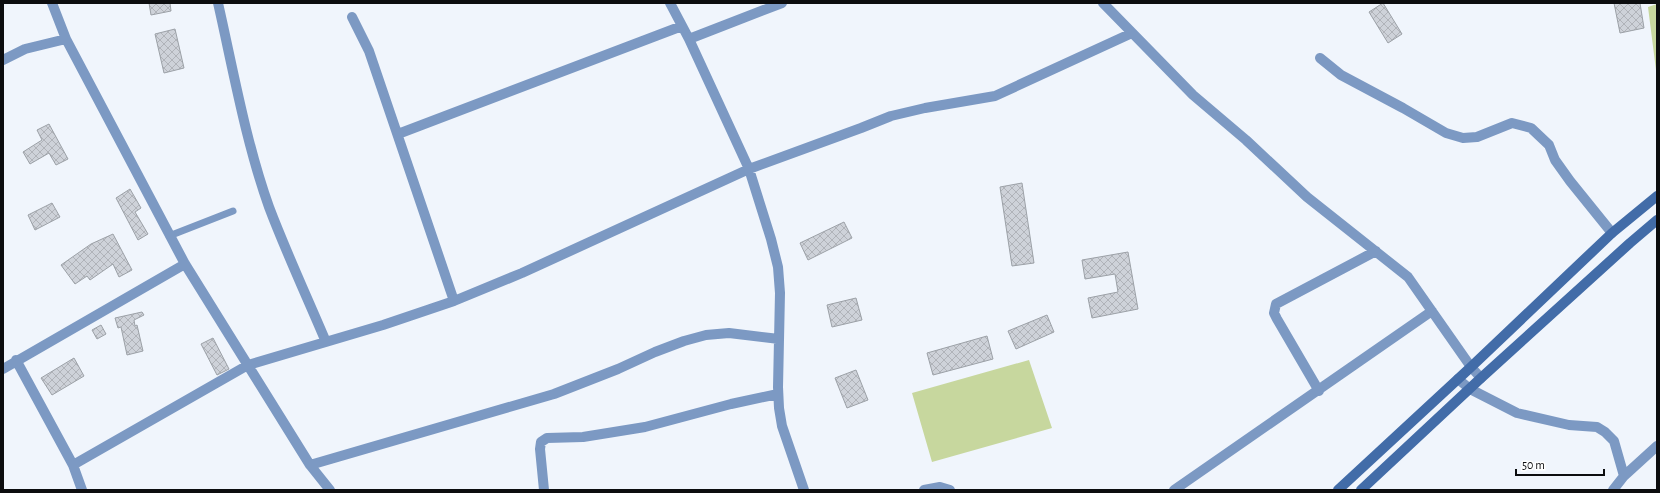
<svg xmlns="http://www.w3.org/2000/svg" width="1660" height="493" font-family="'Alegreya Sans',sans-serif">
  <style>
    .pitch { fill: #c7d79e }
    .building { fill: url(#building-cross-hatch); stroke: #9ca1a7 }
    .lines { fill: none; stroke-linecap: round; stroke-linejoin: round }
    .lane { stroke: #7c99c3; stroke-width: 7 }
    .street { stroke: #7c99c3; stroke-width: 10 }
    .secondary { stroke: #426ca8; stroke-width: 10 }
  </style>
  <defs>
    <pattern id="building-cross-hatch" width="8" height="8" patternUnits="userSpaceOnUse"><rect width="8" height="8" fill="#ced2d9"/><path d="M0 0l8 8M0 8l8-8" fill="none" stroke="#b0b3b9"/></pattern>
  </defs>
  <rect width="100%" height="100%" fill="#f0f5fc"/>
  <path class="pitch" d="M1657 4V78L1648 7Z
    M1029 360 1052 428 932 462 912 393Z"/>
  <path class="building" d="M149 3H170L171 11 151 15Z
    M1383 3 1402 34 1388 43 1369 12Z
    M1614 3H1640L1644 28 1620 33Z
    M175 29 184 68 164 73 155 34Z
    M49 124 68 159 56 165 49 153 30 164 23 152 42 140 37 130Z
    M1022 183 1034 263 1012 266 1000 187Z
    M130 189 141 208 135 212 148 234 138 240 116 198Z
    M52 203 60 217 35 230 28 215Z
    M844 222 852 238 808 260 800 243Z
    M113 234 132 270 119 277 113 264 90 280 87 276 75 284 61 265 91 244Z
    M1128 252 1138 309 1092 318 1088 298 1118 292 1115 274 1085 279 1082 260Z
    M856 298 862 320 832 327 827 305Z
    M142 312 144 315 134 320 135 326 137 325 143 351 127 355 121 327 118 328 115 318Z
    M1047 315 1054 332 1016 349 1008 331Z
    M101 325 106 334 97 339 92 330Z
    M987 336 993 359 933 375 927 353Z
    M213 338 229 369 217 375 201 344Z
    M74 358 84 376 52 395 41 378Z
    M856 370 868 400 847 408 835 378Z"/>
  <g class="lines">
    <path class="lane" d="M169 236 233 211"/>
    <path class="street" d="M52 3 66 39 185 264 310 465 330 490
      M218 3C233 69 246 143 269 207 286 252 307 297 326 342
      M670 3 689 39 749 169 771 239 778 267 780 293 778 387 779 408 782 426 804 490
      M1103 3 1193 95 1246 140 1307 197 1408 277 1471 367 1481 378
      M352 17 369 51 454 301
      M689 39 782 3
      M1320 58 1341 75 1403 108 1446 133 1463 138 1477 137 1512 123 1531 128 1549 145 1555 160 1570 181 1612 233
      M3 60 25 49 66 39
      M398 134 682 26
      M16 360 73 465 82 490
      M3 369 185 264
      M1458 379 1470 389 1517 413 1569 425 1597 427 1605 432 1614 441 1624 476
      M1319 391 1277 319 1274 313 1276 304 1376 251
      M73 465 248 365 383 325 454 301 522 273 749 169 861 128 891 116 925 108 995 96 1132 33
      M310 465 554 394 618 369 655 352 684 341 706 335 729 333 779 339
      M544 490 540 449 541 442 547 438 583 437 645 427 731 404 778 394
      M924 490 940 487 950 490
      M1174 490 1432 311
      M1613 490 1624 476 1657 446"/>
    <path class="secondary" d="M1338 490 1471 367 1612 233 1657 196
      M1361 490 1481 378 1630 243 1657 220"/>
  </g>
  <rect width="1660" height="493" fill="none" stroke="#0c0d0f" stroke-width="8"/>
  <path d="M1516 469v6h88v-6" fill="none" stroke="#0c0d0f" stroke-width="2"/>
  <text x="1522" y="469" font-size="12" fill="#0c0d0f" stroke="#ffffff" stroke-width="3" paint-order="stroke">50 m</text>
</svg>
